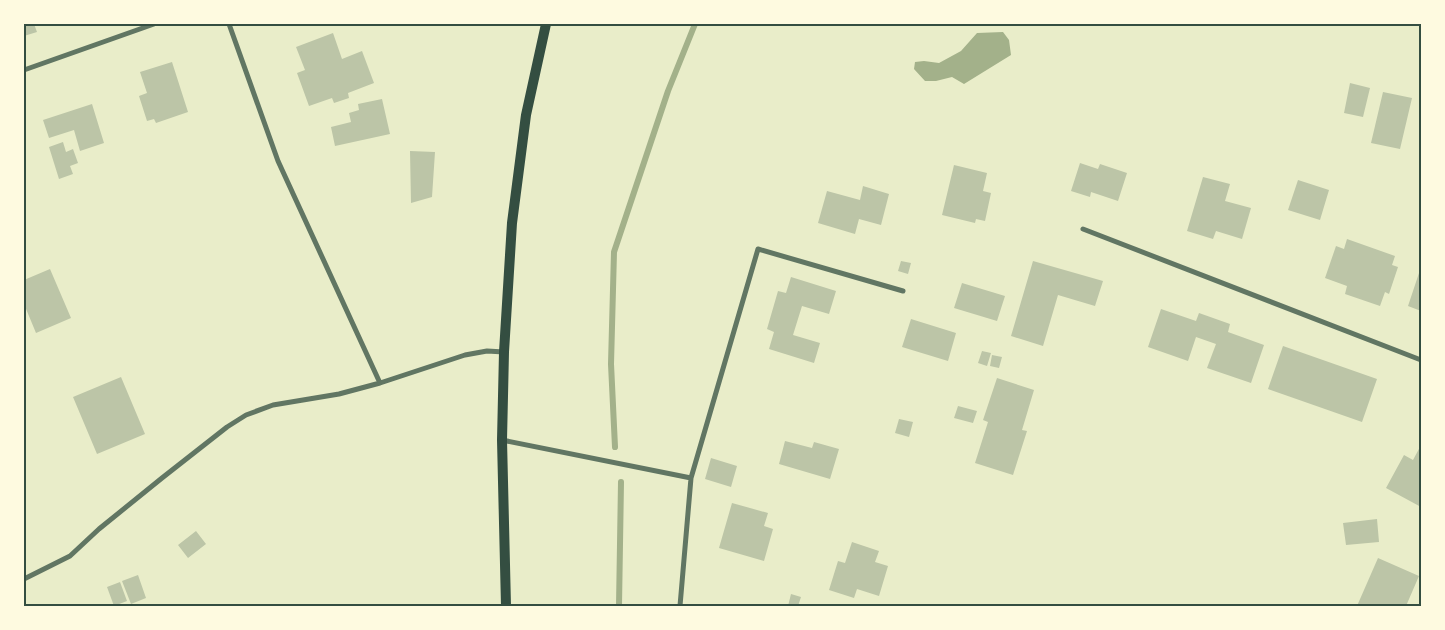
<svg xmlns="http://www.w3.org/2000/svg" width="1445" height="630" font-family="'PT Serif',serif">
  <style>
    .water { fill: #a3b18a }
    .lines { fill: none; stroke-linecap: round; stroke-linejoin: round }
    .stream { stroke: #a3b18a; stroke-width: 6 }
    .building { fill: #bcc5a7 }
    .minor { stroke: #617663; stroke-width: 5 }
    .secondary { stroke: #344e41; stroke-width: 10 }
    .neatline { fill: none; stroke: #344e41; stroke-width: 2 }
  </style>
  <rect width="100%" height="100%" fill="#e9edc9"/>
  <path class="water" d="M1003 32 1009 40 1011 55 964 84 952 77 936 81H925L914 69 915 62 924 61 939 63 961 51 977 33Z"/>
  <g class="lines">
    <path class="stream" d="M615 447 611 364 614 252 668 91 695 24
      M619 606 621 482"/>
  </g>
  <path class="building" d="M24 24H34L37 32 24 36Z
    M333 33 342 59 362 51 374 83 348 93 349 98 334 103 332 98 309 106 297 73 305 70 296 47Z
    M172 62 188 112 156 123 154 119 147 121 139 96 147 93 140 72Z
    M1350 83 1370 88 1363 117 1344 113Z
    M1383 92 1412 98 1400 149 1371 143Z
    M382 99 390 134 335 146 331 127 351 122 349 113 359 110 358 104Z
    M92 104 104 143 80 151 74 130 49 138 43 120Z
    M63 142 66 152 73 149 78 163 70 166 73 174 59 179 49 147Z
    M410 151 435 152 432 197 411 203Z
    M1080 163 1098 169 1100 164 1127 173 1118 201 1091 192 1090 197 1071 191Z
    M954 165 987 173 983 191 991 193 985 221 976 219 975 223 942 215Z
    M1203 177 1230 184 1225 201 1251 208 1242 239 1216 231 1213 239 1187 231Z
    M1298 180 1329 190 1320 220 1288 210Z
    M863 186 889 194 881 225 859 219 855 234 818 223 827 191 860 200Z
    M1347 239 1395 256 1392 265 1398 267 1389 294 1385 292 1380 306 1345 294 1347 286 1325 278 1336 246 1344 249Z
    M901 261 911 263 908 274 898 271Z
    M1033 261 1103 281 1095 306 1058 295 1043 346 1011 336Z
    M1421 267V311L1408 306Z
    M50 269 71 318 36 333 24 304V280Z
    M791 277 836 291 829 314 802 306 793 335 820 343 814 363 769 349 774 332 767 329 778 291 786 293Z
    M962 283 1005 296 997 321 954 308Z
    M1161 309 1196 321 1199 313 1230 324 1228 332 1264 345 1251 383 1207 368 1216 344 1196 337 1188 361 1148 347Z
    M911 319 956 333 948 361 902 347Z
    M1283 346 1377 379 1362 422 1268 389Z
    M982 351 991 353 987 366 978 363Z
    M992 355 1002 357 999 368 990 366Z
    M121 377 145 434 97 454 73 397Z
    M997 378 1034 390 1022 430 1027 431 1013 475 975 463 988 422 983 420Z
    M958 406 977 411 973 423 954 418Z
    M899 419 913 422 909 437 895 433Z
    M785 441 812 448 814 442 839 449 830 479 779 464Z
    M1420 447 1421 448V507L1386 488 1404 455 1413 460Z
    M711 458 737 466 731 487 705 479Z
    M732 503 768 513 764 526 773 529 764 561 719 548Z
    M1377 519 1379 542 1346 545 1343 523Z
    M196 531 206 544 188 558 178 545Z
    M852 542 879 551 875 562 888 566 879 596 857 589 854 598 829 590 838 561 845 563Z
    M1378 558 1419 576 1406 606 1394 604 1393 606H1357Z
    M138 575 146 598 131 604 122 581Z
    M120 582 127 601 114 606 107 587Z
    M791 594 801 597 798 606H788Z"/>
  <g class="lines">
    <path class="minor" d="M229 24 278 161 380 383
      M24 70 154 24
      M1083 229 1421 360
      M502 440 691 478
      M24 579 70 556 99 529 162 478 227 427 246 415 273 405 339 394 380 383 465 355 487 351 504 352
      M680 606 691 478 758 249 903 291"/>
    <path class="secondary" d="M506 606 502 440 504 352 512 223 526 115 546 24"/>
  </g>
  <rect width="1445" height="630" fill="none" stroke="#fefae0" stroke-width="50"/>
  <rect x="25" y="25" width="1395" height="580" class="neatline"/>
</svg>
